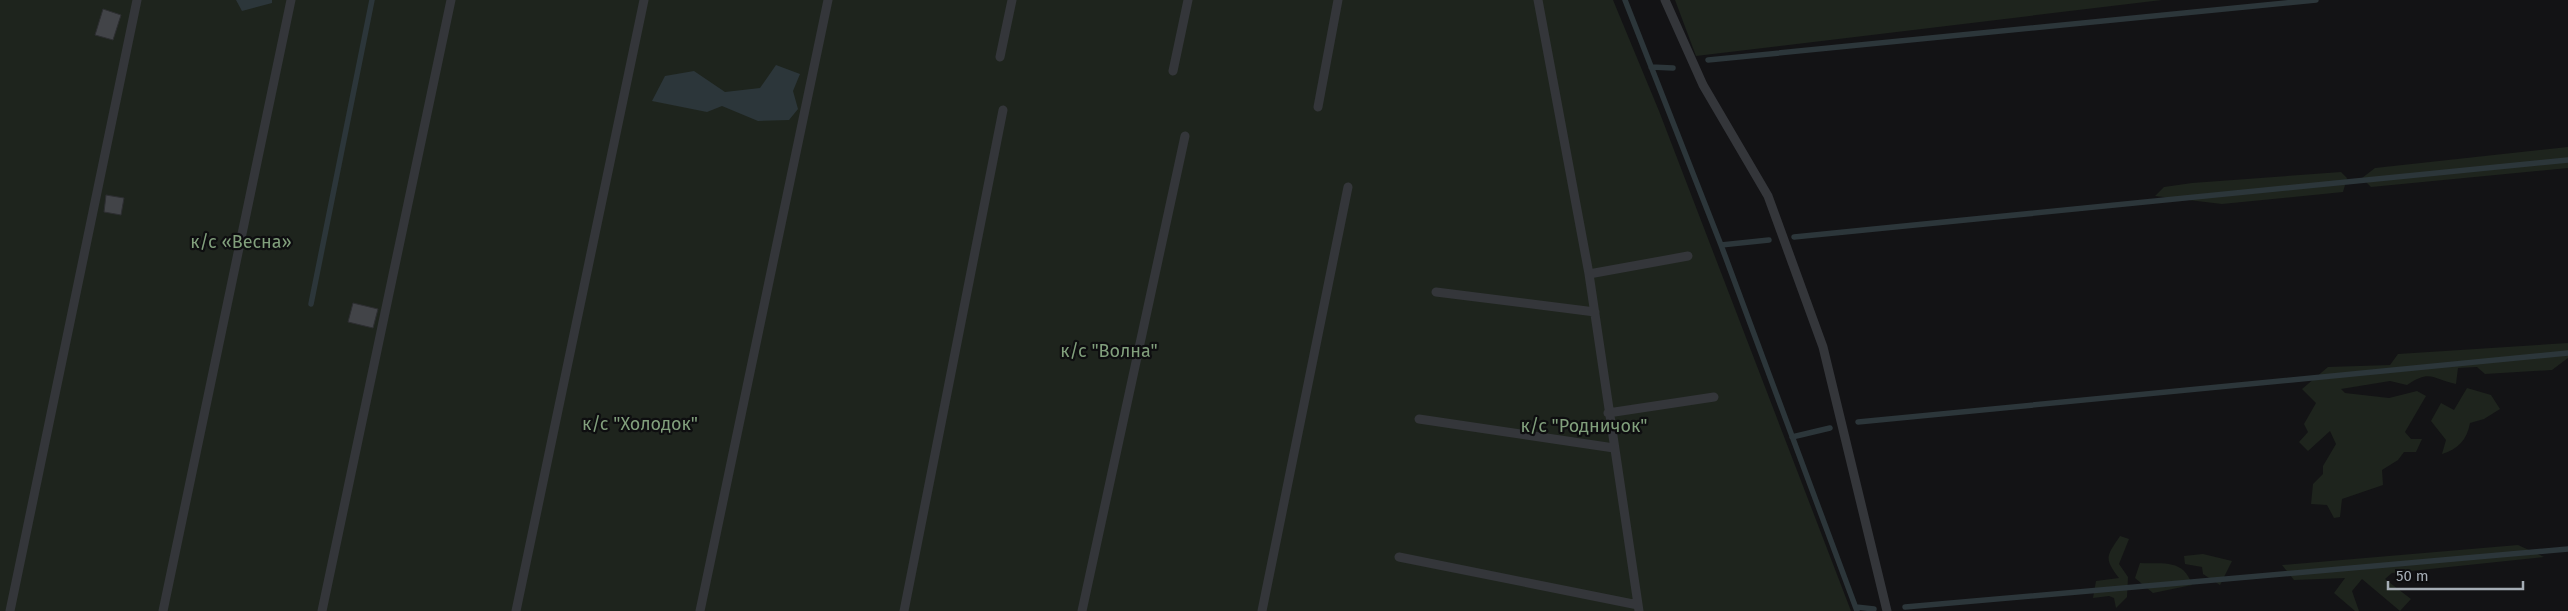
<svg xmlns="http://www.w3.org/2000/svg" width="2568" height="611" font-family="'Fira Sans',sans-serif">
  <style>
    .green { fill: #1e241d }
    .water { fill: #2c363a }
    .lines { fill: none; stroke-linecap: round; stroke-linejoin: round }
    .stream { stroke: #2c363a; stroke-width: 5.5 }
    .building { fill: #424448; stroke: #2d2e31 }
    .lane { stroke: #34363a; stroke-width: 9 }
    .labels { text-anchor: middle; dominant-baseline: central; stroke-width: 4.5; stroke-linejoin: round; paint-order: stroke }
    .park-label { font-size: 18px; fill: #819f7c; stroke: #0e0e10 }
  </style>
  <rect width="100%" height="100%" fill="#131315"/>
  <path class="green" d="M0 0H1613L1659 111 1851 611H0Z
    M1675 0H2162L1696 56Z
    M2568 147V168L2371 187 2362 178 2375 168Z
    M2341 172 2347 178 2343 192 2222 204 2155 196 2164 187 2192 183Z
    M2568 343V358L2552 370 2485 374 2477 367 2458 368 2456 384C2432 379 2431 369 2407 385L2390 381 2341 389 2345 393 2389 398 2417 391 2426 396 2405 432 2411 439H2422L2416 452H2404L2398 460 2382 470 2383 485 2342 499 2340 517 2334 518 2327 505 2311 504 2313 484 2323 474V466L2336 444 2330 431 2308 451 2299 442 2308 432 2304 424 2316 403 2302 389 2328 367 2390 365 2398 354Z
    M2467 388 2491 395 2500 409 2484 419 2470 423C2467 440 2458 449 2442 454L2446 440 2431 421 2441 403 2454 410Z
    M2120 536 2129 539 2119 564 2128 577 2127 597 2116 608 2114 598 2109 596 2093 598 2096 581 2119 578C2104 558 2106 557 2120 536Z
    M2518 545 2544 557 2392 573 2385 579 2411 599 2400 611 2362 579 2352 591 2359 611H2355L2334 593 2345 578 2294 580 2282 565Z
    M2203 554 2232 561 2220 585 2203 574 2202 567 2185 564 2184 556Z
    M2140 563C2164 564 2184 559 2192 585L2153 593 2135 578Z"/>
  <path class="water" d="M236 0H272V3L242 11Z
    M776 65 800 74 793 91 798 109 789 120 758 121 722 106 707 112 652 101 665 76 694 71 725 92 760 88Z"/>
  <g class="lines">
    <path class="stream" d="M1625 0 1721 245 1857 611
      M1708 60 2316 0
      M1651 67 1673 68
      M1794 237 2568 160
      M1721 245 1769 240
      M311 304 372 0
      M1858 422 2568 353
      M1792 437 1830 428
      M1856 607 1874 609
      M1905 607 2568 549"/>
  </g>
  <path class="building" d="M103 9 121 15 113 40 95 35Z
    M106 195 124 198 121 215 104 212Z
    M353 303 378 309 373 328 348 322Z"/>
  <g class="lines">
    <path class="lane" d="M1538 0 1589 274 1639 611
      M1665 0 1703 85 1768 196 1823 347 1887 611
      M1000 57 1012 0
      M1173 71 1188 0
      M1318 107 1338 0
      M1589 274 1688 256
      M1436 292 1595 312
      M1608 413 1714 397
      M1419 419 1614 448
      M1399 557 1638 605
      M10 611 137 0
      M163 611 291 0
      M322 611 451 0
      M516 611 644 0
      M700 611 828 0
      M904 611 1003 110
      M1082 611 1185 136
      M1262 611 1348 187"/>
  </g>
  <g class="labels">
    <g class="park-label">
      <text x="241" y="242">к/с «Весна»</text>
      <text x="1109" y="351">к/с "Волна"</text>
      <text x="640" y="424">к/с "Холодок"</text>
      <text x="1584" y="426">к/с "Родничок"</text>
    </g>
  </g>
  <path d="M2388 581v8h135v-8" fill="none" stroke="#a5adb5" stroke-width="2.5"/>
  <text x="2396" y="581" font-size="15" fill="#a5adb5" stroke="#0e0e10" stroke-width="4" paint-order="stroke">50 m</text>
</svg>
